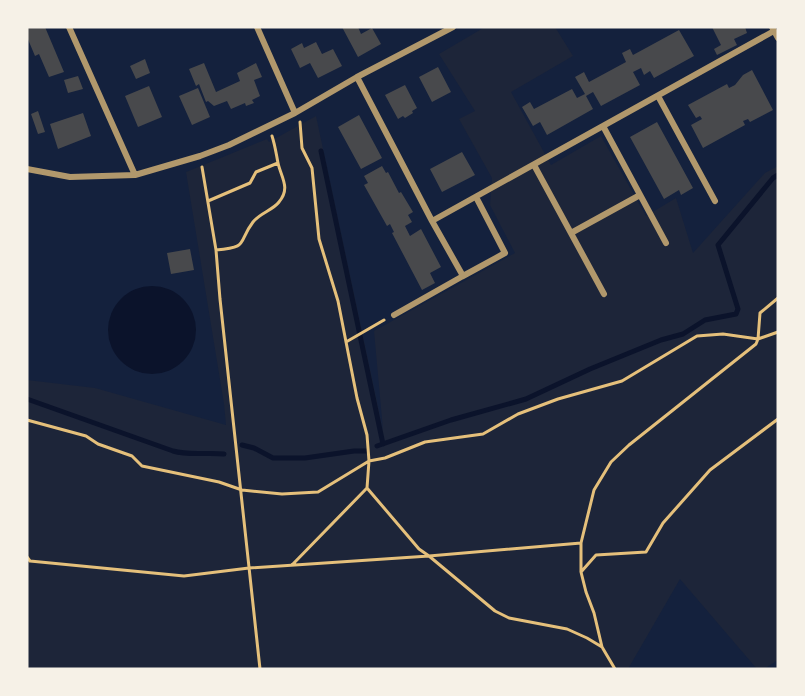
<svg xmlns="http://www.w3.org/2000/svg" width="805" height="696" font-family="'PT Sans Narrow',sans-serif">
  <style>
    .green { fill: #1d2539 }
    .water { fill: #0b132b }
    .lines { fill: none; stroke-linecap: round; stroke-linejoin: round }
    .stream { stroke: #0b132b; stroke-width: 5 }
    .building { fill: #48494c }
    .path { stroke: #e5c07b; stroke-width: 3 }
    .minor { stroke: #b1986c; stroke-width: 6 }
  </style>
  <rect width="100%" height="100%" fill="#14213d"/>
  <path class="green" d="M485 27H555L573 56 511 92 551 165 601 136 646 216 676 198 693 253 765 173 778 166V660L764 669H757L680 579 628 669H27V380L95 388 226 425 224 404 186 172 267 139 269 142 316 116 383 430 374 331 515 253 490 205 492 178 459 119 475 111 439 54Z"/>
  <path class="water" d="M108 330a44 44 0 1 1 88 0a44 44 0 1 1-88 0Z"/>
  <g class="lines">
    <path class="stream" d="M321 151 383 444
      M27 399 173 451C190 456 206 452 224 454
      M242 445 254 448 273 458H305L354 451H366
      M377 446 451 420 526 399 590 369 661 340 683 334 705 320 736 314 738 309 718 245 773 178 778 175"/>
  </g>
  <path class="building" d="M27 27H45L64 72 49 77 39 54 35 56 27 37Z
    M342 27H358L361 34 372 28 381 44 358 57Z
    M712 27H745L747 33 734 39 737 45 717 55 714 49 721 45Z
    M679 30 694 56 654 78 650 71 644 75 641 68 633 72 640 85 601 106 593 92 586 96 593 109 547 135 540 122 533 126 522 107 530 102 534 109 572 89 577 98 585 94 575 77 584 72 589 82 626 62 622 53 630 49 633 55Z
    M316 42 322 54 333 49 342 66 318 78 310 63 300 68 291 49 302 43 304 48Z
    M145 59 150 73 136 79 130 66Z
    M204 63 216 92 240 81 237 73 256 63 262 77 254 80 260 96 252 100 254 103 246 106 245 103 231 109 227 101 214 106 208 101 206 102 199 84 196 86 189 69Z
    M438 67 451 92 432 102 419 77Z
    M752 70 773 110 750 122 748 119 743 121 745 125 703 148 691 125 702 119 700 116 696 118 688 105 727 84 729 88 735 85 743 75Z
    M78 76 83 89 68 93 64 80Z
    M405 85 417 108 412 111 413 113 405 118 403 116 398 119 385 95Z
    M149 86 162 117 138 127 125 96Z
    M198 88 210 117 192 125 179 96Z
    M38 111 45 132 38 134 31 114Z
    M83 113 91 136 58 149 50 124Z
    M359 115 382 158 361 169 338 127Z
    M657 122 693 188 681 195 679 190 664 199 630 137Z
    M462 152 475 175 442 192 430 169Z
    M382 166 386 173 388 172 399 193 401 192 413 212 408 215 412 222 405 226 410 236 421 229 441 267 430 273 435 283 422 290 392 233 394 232 390 224 387 226 364 185 368 183 364 176Z
    M190 249 194 270 171 274 167 253Z"/>
  <g class="lines">
    <path class="path" d="M202 167 216 250 220 299 260 669
      M208 201 250 183 256 172 278 163
      M216 250C250 247 237 243 253 222 260 213 273 210 279 202 291 188 281 177 278 163 276 153 275 145 272 136
      M346 342 384 320
      M27 420 86 436 98 444 132 456 142 466 219 482 242 490 282 494 318 492 369 461 385 458 425 442 483 434 518 414 558 399 622 381 697 336 723 334 758 339 760 313 778 298
      M367 488 419 549 429 556 495 611 509 618 567 629 587 638 602 647 615 669
      M581 543V572L586 592 594 613 602 647
      M27 557 30 561 184 576 249 568 429 556 581 543 594 490 611 462 629 445 756 344 758 339 778 332
      M292 565 367 488 369 461 367 435 357 398 338 301 319 239 312 168 302 148 300 122
      M581 572 596 555 646 552 663 523 710 470 778 419"/>
    <path class="minor" d="M69 27 135 175
      M257 27 295 113
      M772 27 778 38
      M357 77 432 221 463 276 394 315
      M658 96 715 201
      M603 126 666 243
      M534 165 604 294
      M27 169 70 177 135 175 200 156 229 145 295 113 357 77 453 27
      M432 221 774 31
      M571 233 640 195
      M463 276 505 253 476 197"/>
  </g>
  <rect width="805" height="696" fill="none" stroke="#f6f1e7" stroke-width="57"/>
</svg>
